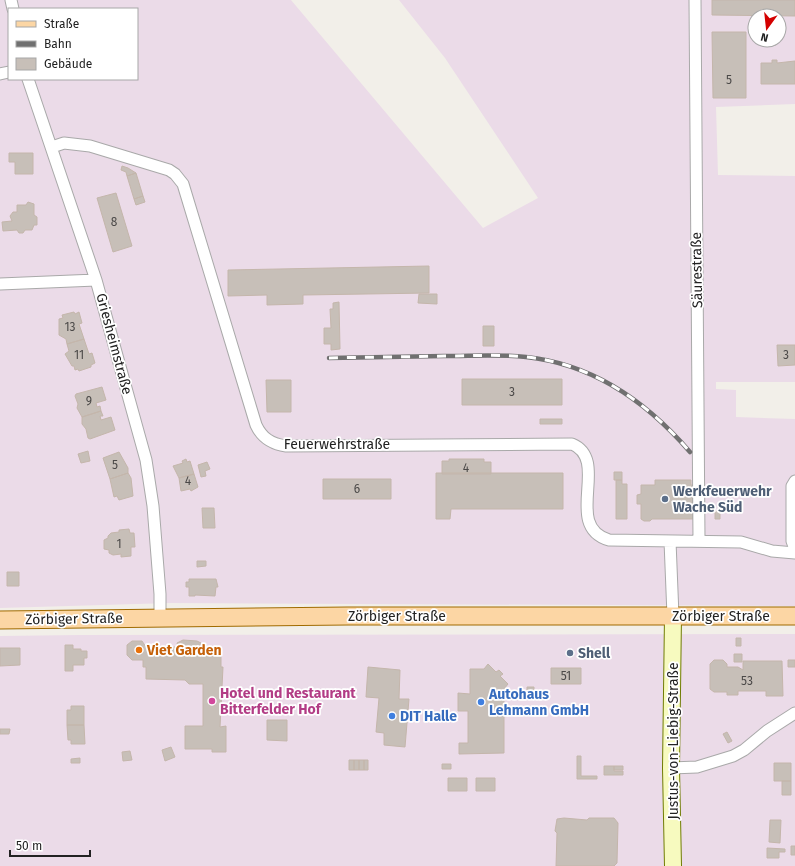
<svg xmlns="http://www.w3.org/2000/svg" width="795" height="866" font-family="'Fira Sans',sans-serif">
  <style>
    .industrial { fill: #ebdbe8; fill-rule: evenodd }
    .building { fill: #c7bfb8; stroke: #c4b6ab }
    .lines { fill: none; stroke-linecap: round; stroke-linejoin: round }
    .street-casing { stroke: #a9a9a9; stroke-width: 13 }
    .secondary-casing { stroke: #707d05; stroke-width: 18 }
    .primary-casing { stroke: #a06b00; stroke-width: 19 }
    .street { stroke: #fff; stroke-width: 11 }
    .secondary { stroke: #f7fabf; stroke-width: 16 }
    .primary { stroke: #fcd6a4; stroke-width: 17 }
    .rail-casing { stroke: #707070; stroke-width: 4.5 }
    .rail { stroke: #fff; stroke-width: 3; stroke-dasharray: 9; stroke-linecap: butt }
    .service-dot { fill: #5c6f8a; stroke: #fff; stroke-width: 1.5 }
    .food-dot { fill: #e8710a; stroke: #fff; stroke-width: 1.5 }
    .hotel-dot { fill: #d1479c; stroke: #fff; stroke-width: 1.5 }
    .shop-dot { fill: #3f7fe0; stroke: #fff; stroke-width: 1.5 }
    .labels { text-anchor: middle; dominant-baseline: central; stroke-width: 3.5; stroke-linejoin: round; paint-order: stroke }
    .number-label { font-size: 12px; fill: #4b4948 }
    .street-label { font-size: 14px; fill: #222; stroke: #fff }
    .service-label { font-size: 14px; font-weight: bold; fill: #4e5e75; stroke: #fff; text-anchor: start }
    .food-label { font-size: 14px; font-weight: bold; fill: #c56008; stroke: #fff; text-anchor: start }
    .hotel-label { font-size: 14px; font-weight: bold; fill: #b23c85; stroke: #fff; text-anchor: start }
    .shop-label { font-size: 14px; font-weight: bold; fill: #366cbe; stroke: #fff; text-anchor: start }
  </style>
  <rect width="100%" height="100%" fill="#f2efe9"/>
  <path class="industrial" d="M0 0H291L483 228 538 198 445 58 399 0H795V104L716 107 718 175 795 176V382H716V389L736 390V417L795 419V606L171 603 0 608ZM9 9H137V79H9ZM755 16H779V40H755Z
    M795 634V866H0V636L79 635Z"/>
  <path class="building" d="M712 0H795V16L712 15Z
    M712 32H746V98H713Z
    M758 40H776V45L758 44Z
    M772 60H777V63L795 61V84H761V63H772Z
    M9 153H33V174H15V162H9Z
    M122 166 128 168 136 173 127 176 126 172 121 170Z
    M136 173 143 196 134 199 127 176Z
    M116 193 132 246 113 252 97 198Z
    M143 196 145 202 136 205 134 199Z
    M28 202 34 204V215L37 217V225H34L32 230H25L23 233H19L17 230 3 231 2 222 12 221 10 216 13 212H17V205H26Z
    M429 266V293L303 295V304L267 305V295L228 296V270Z
    M419 294H437V304L418 303Z
    M339 302 340 349 331 350V344H324V328H331L330 309H333V303Z
    M74 312 75 314 79 312 82 323 79 324 84 339 67 344 66 339 59 335V319L63 318 62 315Z
    M483 326H494V346H483Z
    M84 339 89 354 92 353 95 363 91 365V367L79 371 78 369 75 370 74 366H72L65 354 69 351 67 344Z
    M777 345H795V365L778 366Z
    M462 379H562V405H462Z
    M266 380H291V412H267Z
    M102 387 106 400 96 403 97 407 100 406 101 411 82 417 77 408 78 404 75 396 76 394Z
    M101 411 103 416H100L101 420 111 417 115 430 90 439 88 438 86 429 82 424V417Z
    M540 419H562V424H540Z
    M88 451 90 461 81 463 78 454Z
    M119 452 128 468V473L110 479 103 458Z
    M186 459 187 462 190 461 194 474 179 478 173 466 183 463 182 461Z
    M449 459H484V462H491V474H442V461H449Z
    M207 462 210 469 205 471 206 476 201 477 198 465Z
    M614 472H622V480H614Z
    M128 473 131 478 133 496 119 500 117 496 114 497 110 479Z
    M436 473H563V509H451L450 519H436Z
    M194 474 198 487 191 491 190 489 181 491 179 478Z
    M323 479H391V499H323Z
    M616 480H622V484H627V519H616Z
    M655 480H691V485H693V519H652L650 521H644L641 519V504H637V495L641 494V485H655Z
    M202 508H214L215 528H203Z
    M715 511H720V519H715Z
    M129 529 130 533H134L135 547H131V556L121 557V554L113 555 109 553V550L104 549V540L108 538V536L111 533 119 532V530Z
    M197 561H206V566L197 567Z
    M7 572H19V586H7Z
    M189 579H216L218 587H216L215 596 195 595V596H189V587H186V582H189Z
    M736 638H741V646H736Z
    M183 640 197 641 201 643 199 647 200 648H221V667H223L220 727 226 726V752H212V749H185V726H203V684H189L185 680 146 679V667H143V660H132L127 655V645L132 641H142L146 647H178L177 643Z
    M65 645H73V649H81V651H87V658H84V665H73V671H65Z
    M0 648H20V665L0 666Z
    M734 654H742V662H734Z
    M714 660H723L727 664V667H738L743 670V661H782L783 696H766V691H738V695H727V692H714L710 689V664Z
    M788 660H795V667H788Z
    M488 664 496 672 499 670 503 674 500 676 508 684 504 689V753L459 754V743H468V711H458V693L470 694V669H484Z
    M368 667 400 670 399 699H409L405 747 384 745V733L376 732 379 698 366 697Z
    M551 668H581V684H551Z
    M527 687H534V692H527Z
    M71 706H84V725H67V710H71Z
    M267 720H287V741L267 740Z
    M67 725H84L85 744H71V740H68Z
    M0 729H10L9 734H0Z
    M727 732 732 741 728 743 723 734Z
    M171 747 175 757 165 761 162 750Z
    M130 751 132 760 123 761 122 752Z
    M577 756H581V776H597V779H577Z
    M80 758V763H71V759Z
    M349 760H354V770H349Z
    M354 760H359V770H354Z
    M359 760H364V770H359Z
    M364 760H368V770H364Z
    M774 763H791V781H774Z
    M442 764H451V769H442Z
    M604 766H614V771H623V775H604Z
    M614 766H623V770H614Z
    M448 778H467V791H448Z
    M476 778H495V791H476Z
    M782 781H791V795H782Z
    M564 818 587 820 589 818H614L618 823 617 863 614 866H556L557 833 555 831 557 819Z
    M770 820H781L780 843 769 842Z
    M791 846H795V855H791Z
    M767 848 785 849V852H779V858H767Z"/>
  <g class="lines">
    <g class="street-casing">
      <path id="street" d="M11 0 13 9
        M695 0 699 540
        M0 74 9 72
        M28 79 96 280 146 460 153 506 160 594V618
        M52 147 64 143 90 146 169 170 175 174 183 184 256 425C262 438 271 444 286 446L572 444C611 460 562 526 609 540L741 542 772 551 795 553
        M0 284 96 280
        M795 481 792 486V541L795 549
        M670 541 673 616
        M671 768 697 767 733 756 744 750 767 731 795 713"/>
    </g>
    <g class="secondary-casing">
      <path id="secondary" d="M673 866 671 768 673 616"/>
    </g>
    <g class="primary-casing">
      <path id="primary" d="M0 620 348 616H795"/>
    </g>
    <use href="#street" class="street"/>
    <use href="#secondary" class="secondary"/>
    <use href="#primary" class="primary"/>
    <g class="rail-casing">
      <path id="rail" d="M329 358C367 357 406 357 444 356 472 356 499 354 526 357 593 364 647 402 690 452"/>
    </g>
    <use href="#rail" class="rail"/>
  </g>
  <g class="service-dot">
    <circle cx="665" cy="499" r="4"/>
    <circle cx="570" cy="653" r="4"/>
  </g>
  <circle class="food-dot" cx="139" cy="650" r="4"/>
  <circle class="hotel-dot" cx="212" cy="701" r="4"/>
  <g class="shop-dot">
    <circle cx="481" cy="702" r="4"/>
    <circle cx="392" cy="716" r="4"/>
  </g>
  <g class="labels">
    <g class="number-label">
      <text x="729" y="80">5</text>
      <text x="114" y="222">8</text>
      <text x="70" y="327">13</text>
      <text x="79" y="355">11</text>
      <text x="786" y="355">3</text>
      <text x="512" y="392">3</text>
      <text x="89" y="401">9</text>
      <text x="115" y="465">5</text>
      <text x="466" y="468">4</text>
      <text x="188" y="481">4</text>
      <text x="357" y="489">6</text>
      <text x="119" y="544">1</text>
      <text x="566" y="676">51</text>
      <text x="747" y="681">53</text>
    </g>
    <g class="street-label">
      <text transform="translate(697 270) rotate(-91)">Säurestraße</text>
      <text transform="translate(114 344) rotate(75)">Griesheimstraße</text>
      <text x="337" y="444">Feuerwehrstraße</text>
      <text x="397" y="616">Zörbiger Straße</text>
      <text x="721" y="616">Zörbiger Straße</text>
      <text transform="translate(74 619) rotate(-1)">Zörbiger Straße</text>
      <text transform="translate(673 741) rotate(-90)">Justus-von-Liebig-Straße</text>
    </g>
    <g class="service-label">
      <text x="673" y="491">Werkfeuerwehr<tspan x="673" dy="16">Wache Süd</tspan></text>
      <text x="578" y="653">Shell</text>
    </g>
    <g class="food-label">
      <text x="147" y="650">Viet Garden</text>
    </g>
    <g class="hotel-label">
      <text x="220" y="693">Hotel und Restaurant<tspan x="220" dy="16">Bitterfelder Hof</tspan></text>
    </g>
    <g class="shop-label">
      <text x="489" y="694">Autohaus<tspan x="489" dy="16">Lehmann GmbH</tspan></text>
      <text x="400" y="716">DIT Halle</text>
    </g>
  </g>
  <rect x="8" y="8" width="130" height="72" fill="#ffffff" stroke="#a7a7a7"/>
  <rect x="16" y="21" width="20" height="6" fill="#fcd6a4" stroke="#a7a7a7"/>
  <text x="44" y="28" font-size="12" fill="#222222">Straße</text>
  <rect x="16" y="41" width="20" height="6" fill="#707070" stroke="#a7a7a7"/>
  <text x="44" y="48" font-size="12" fill="#222222">Bahn</text>
  <rect x="16" y="58" width="20" height="12" fill="#c7bfb8" stroke="#a7a7a7"/>
  <text x="44" y="68" font-size="12" fill="#222222">Gebäude</text>
  <g transform="translate(767 28) rotate(195)"><circle r="19" fill="#ffffff" stroke="#a7a7a7"/>
  <path d="M0-3L7 15L0 10L-7 15Z" fill="#d40000"/>
  <text y="-6" font-size="11" font-weight="bold" text-anchor="middle" fill="#222222">N</text>
  </g>
  <path d="M10 850v6h80v-6" fill="none" stroke="#222222" stroke-width="2"/>
  <text x="16" y="850" font-size="12" fill="#222222" stroke="#ffffff" stroke-width="3" paint-order="stroke">50 m</text>
</svg>
